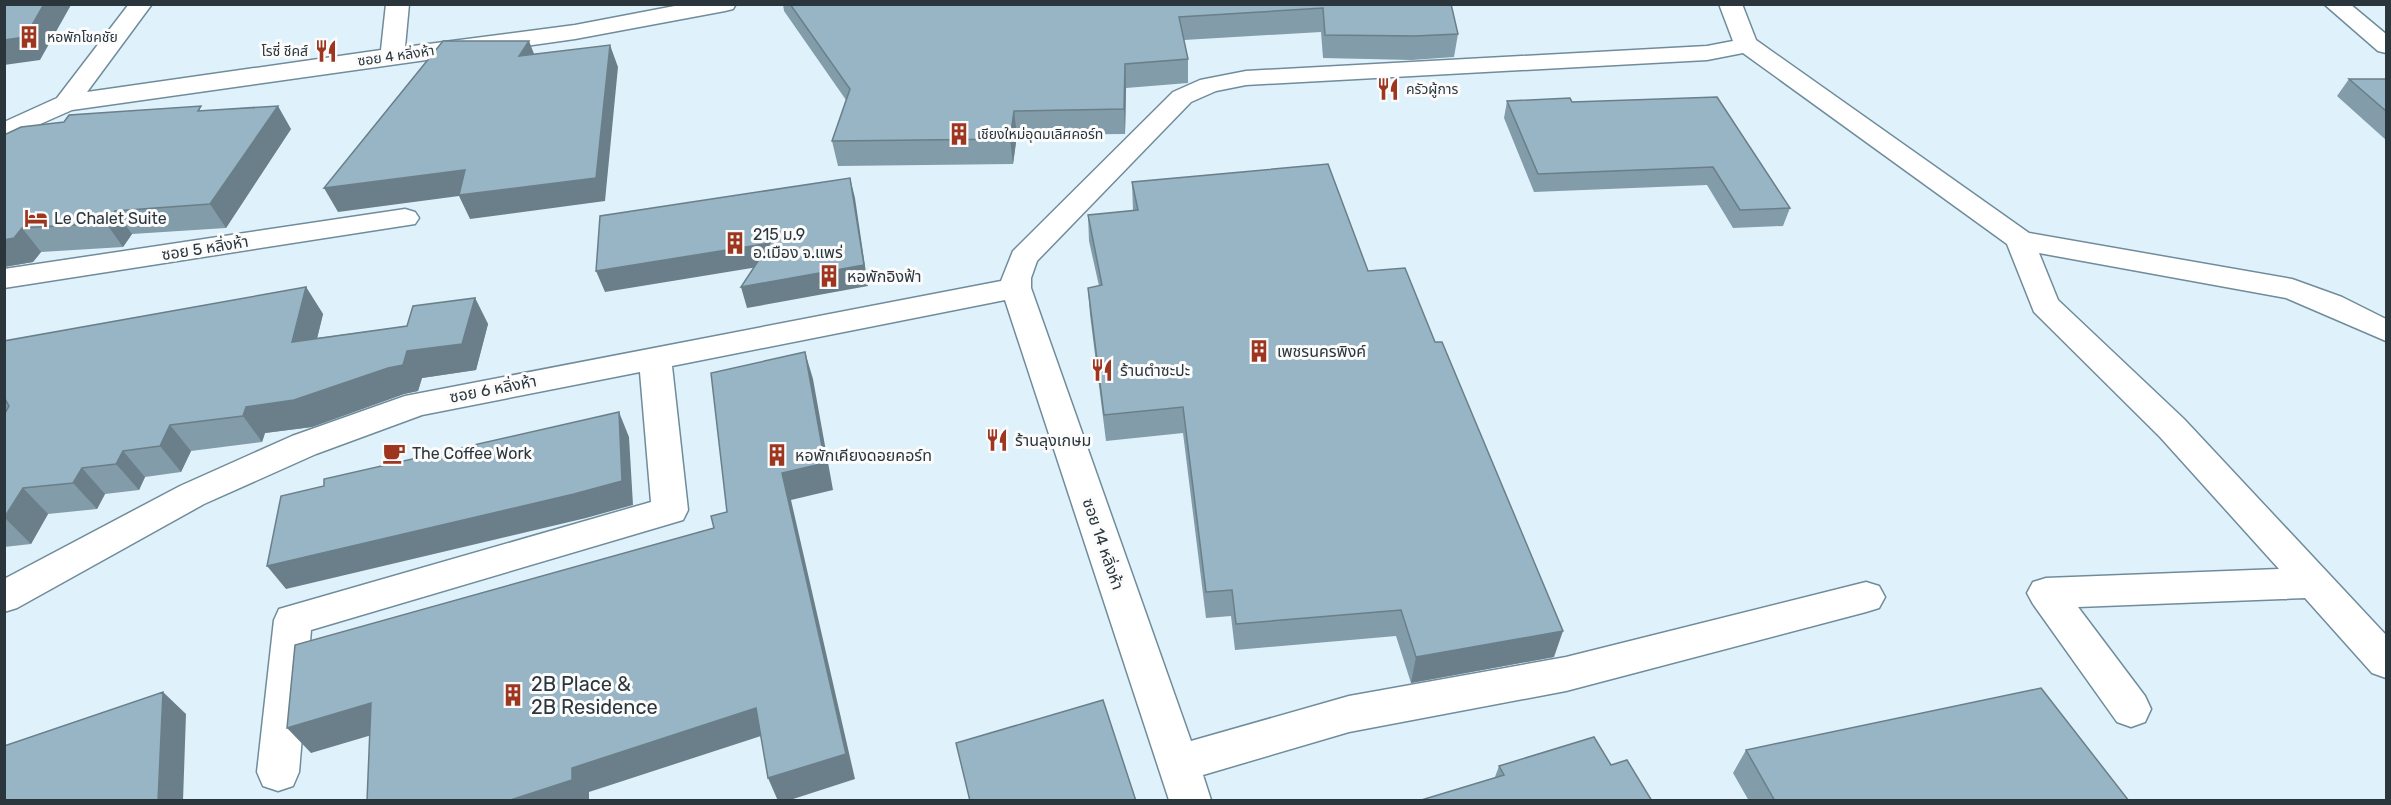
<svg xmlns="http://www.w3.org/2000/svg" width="2391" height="805" font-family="Rubik,'Noto Sans Thai',sans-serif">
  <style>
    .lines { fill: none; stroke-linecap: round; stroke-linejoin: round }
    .minor-casing { stroke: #708c9b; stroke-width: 3 }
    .minor { fill: #fff; fill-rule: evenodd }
    .wall { fill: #829ca9 }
    .shaded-wall { fill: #6a7f89 }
    .building { fill: #97b5c4; stroke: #6a7f89; stroke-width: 1.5 }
    .labels { text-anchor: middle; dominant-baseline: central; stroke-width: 6; stroke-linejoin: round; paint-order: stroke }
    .far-poi-label { font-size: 14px; fill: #2a363c; stroke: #fbfbfb; text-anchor: start }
    .far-street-label { font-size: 14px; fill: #2a363c; stroke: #fbfbfb }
    .poi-label { font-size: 16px; fill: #2a363c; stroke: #fbfbfb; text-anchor: start }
    .street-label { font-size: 16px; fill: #2a363c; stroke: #fbfbfb }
    .near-poi-label { font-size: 20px; fill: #2a363c; stroke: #fbfbfb; text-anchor: start }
  </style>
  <rect width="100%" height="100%" fill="#dff2fb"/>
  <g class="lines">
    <g class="minor-casing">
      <path id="minor" d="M129 4H152L87 92 381 50 386 4H409L405 47 575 25 685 4H736L733 9 725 11 575 39 72 110 4 140V122L57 98Z
        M1719 4H1742L1756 40 2029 233 2292 279 2342 297 2386 319V341L2286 298 2039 253 2058 300 2184 419 2386 635V678L2372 673 2305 598 2078 607 2145 696 2151 709 2145 722 2131 727 2117 722 2033 604 2027 593 2033 582 2046 578 2279 569 2160 437 2034 312 2007 244 1743 53 1707 60 1246 85 1216 91 1191 102 1037 261 1031 278V288L1191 741 1349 696 1566 657 1866 582 1879 586 1885 597 1879 608 1866 612 1566 691 1349 732 1203 775 1211 800H1169L1005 300 672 366 688 510 683 520 311 630 299 772 293 786 278 791 263 786 257 772 274 620 279 609 651 502 640 372 422 415 316 454 204 504 17 608 4 612V579L180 486 292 436 405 396 1001 281 1013 251 1173 92 1200 80 1246 71 1707 46 1733 41Z
        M2324 4H2350L2386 34V53L2378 51Z
        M405 209 415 212 419 218 415 224 4 288V269Z"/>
    </g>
    <use href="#minor" class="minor"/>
  </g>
  <path class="wall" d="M783 4H1451L1458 34 1454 57 1412 60 1323 58 1321 32 1184 40 1188 59V83L1126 88 1125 134 1017 135 1013 164 838 166 832 141 846 100 784 11Z
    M2349 79H2386V140L2337 96Z
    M1717 97 1790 208 1783 226 1733 228 1707 185 1534 192 1504 118 1507 101 1572 102Z
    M204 111 291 129 226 228 132 234 123 247 41 252 33 262 4 267V135Z
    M1132 182 1368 271 1554 657 1411 683 1396 636 1235 650 1231 616 1206 618 1183 433 1106 441 1090 315 1088 288 1099 286 1089 241 1088 215 1133 211Z
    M306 287 323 314 317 338 407 326 475 298 488 324 476 370 422 378 418 391 404 394 312 427 265 433 262 442 191 451 181 472 145 477 139 490 105 494 97 509 48 514 31 544 4 547V341Z
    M1746 750 2129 801H1749L1733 773Z
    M1611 765 1495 777 1499 766Z"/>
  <path class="shaded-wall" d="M44 4H70L71 5 40 60 4 65V40Z
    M529 41 538 64 519 56Z
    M610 45 618 67 605 201 470 219 459 196 338 212 324 188 465 170Z
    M1125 64 1126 88 1125 134 1124 109Z
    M278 106 291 129 226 228 210 204Z
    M1014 111 1017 135 1013 164 1010 139Z
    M850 178 855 198 868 286 747 308 741 287Z
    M115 211 132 234 123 247 106 223Z
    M22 228 41 252 33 262 4 267V240Z
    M770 243 776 264 605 292 596 271Z
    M306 287 323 314 310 368 292 342Z
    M475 298 488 324 476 370 422 378 418 391 404 394 312 427 265 433 262 442 243 416 246 407 407 351Z
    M805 352 813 379 833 490 791 500 855 779 787 801H778L768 778 782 473Z
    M619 412 629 437 633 505 586 518 286 589 267 566Z
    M170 425 191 451 181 472 160 446Z
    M123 451 145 477 139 490 116 464Z
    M82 468 105 494 97 509 73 483Z
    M23 488 48 514 31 544 5 518Z
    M1563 631 1554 657 1411 683 1416 657Z
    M163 692 186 714 183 801H158Z
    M371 703 392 729 311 753 287 728Z
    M756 708 767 734 589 792V801H507L572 768Z"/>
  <path class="building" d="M4 4H44L25 37 4 40Z
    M790 4H1451L1458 34 1415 36 1325 35 1323 8 1179 17 1188 59 1125 64 1124 109 1014 111 1010 139 832 141 850 89Z
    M443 41H529L519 56 610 45 596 178 459 195 465 170 324 188Z
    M2349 79H2386V111Z
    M1717 97 1790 208 1740 210 1713 167 1538 174 1507 101 1570 98 1572 102Z
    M201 106 198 111 278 106 210 204 115 211 106 223 22 228 14 238 4 240V135L21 127 64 122 69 115Z
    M1328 164 1368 271 1405 268 1435 342H1442L1563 631 1416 657 1401 610 1236 624 1232 590 1206 592 1183 407 1104 415 1088 288 1102 285 1088 215 1138 210 1132 182Z
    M850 178 864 265 741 287 770 243 596 271 600 216Z
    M306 287 292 342 407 326 413 306 475 298 462 344 407 351 403 365 388 368 294 400 246 407 243 416 170 425 160 446 123 451 116 464 82 468 73 483 23 488 4 518V415L9 406 4 397V341Z
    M805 352 825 463 782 473 846 754 768 778 756 708 572 768V780L507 801H367L371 703 287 728 295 645 714 528 711 516 727 512 711 373Z
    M619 412 622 481 574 494 267 566 281 496 324 486V479Z
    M2041 688 2129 801H1775L1746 750Z
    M163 692 158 801H4V746Z
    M1103 700 1136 801H970L956 743Z
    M1594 737 1611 765 1627 760 1652 801H1418L1504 775 1499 766Z"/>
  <defs>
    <g id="building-bare" transform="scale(1.8)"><path d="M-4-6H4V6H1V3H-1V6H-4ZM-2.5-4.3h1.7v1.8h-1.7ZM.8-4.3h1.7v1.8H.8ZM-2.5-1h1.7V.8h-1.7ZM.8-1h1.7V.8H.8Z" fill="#9e351f" stroke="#fbfbfb" stroke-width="2.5" paint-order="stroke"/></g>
    <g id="restaurant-bare" transform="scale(1.8)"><path d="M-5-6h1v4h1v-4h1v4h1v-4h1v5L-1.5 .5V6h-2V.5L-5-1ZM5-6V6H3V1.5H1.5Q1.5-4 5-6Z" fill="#9e351f" stroke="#fbfbfb" stroke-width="2.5" paint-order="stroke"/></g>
    <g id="hotel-bare" transform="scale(1.8)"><path d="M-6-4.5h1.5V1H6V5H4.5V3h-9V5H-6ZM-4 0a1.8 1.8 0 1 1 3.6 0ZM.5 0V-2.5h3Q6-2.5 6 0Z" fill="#9e351f" stroke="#fbfbfb" stroke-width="2.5" paint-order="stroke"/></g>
    <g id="cafe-bare" transform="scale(1.8)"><path d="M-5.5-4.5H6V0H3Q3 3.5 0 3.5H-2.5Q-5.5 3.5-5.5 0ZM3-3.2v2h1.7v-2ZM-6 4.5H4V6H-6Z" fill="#9e351f" stroke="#fbfbfb" stroke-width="2.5" paint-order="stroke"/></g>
  </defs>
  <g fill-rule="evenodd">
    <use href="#building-bare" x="29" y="37"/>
    <use href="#restaurant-bare" x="326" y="51"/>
    <use href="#restaurant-bare" x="1388" y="89"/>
    <use href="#building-bare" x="959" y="134"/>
    <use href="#hotel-bare" x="36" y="218"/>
    <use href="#building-bare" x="735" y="243"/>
    <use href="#building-bare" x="829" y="276"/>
    <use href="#building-bare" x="1259" y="351"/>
    <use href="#restaurant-bare" x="1102" y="370"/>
    <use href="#restaurant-bare" x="997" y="440"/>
    <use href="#cafe-bare" x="394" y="453"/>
    <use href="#building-bare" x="777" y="455"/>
    <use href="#building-bare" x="513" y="695"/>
  </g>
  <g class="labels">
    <g class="far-poi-label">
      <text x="47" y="37">หอพักโชคชัย</text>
      <text x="308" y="51" text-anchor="end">โรซี่ ชีคส์</text>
      <text x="1406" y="89">ครัวผู้การ</text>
      <text x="977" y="134">เชียงใหม่อุดมเลิศคอร์ท</text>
    </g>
    <g class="far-street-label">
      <text transform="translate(396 56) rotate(-8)">ซอย 4 หลิ่งห้า</text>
    </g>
    <g class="poi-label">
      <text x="54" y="218">Le Chalet Suite</text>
      <text x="753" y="234">215 ม.9<tspan x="753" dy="18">อ.เมือง จ.แพร่</tspan></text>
      <text x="847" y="276">หอพักอิงฟ้า</text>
      <text x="1277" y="351">เพชรนครพิงค์</text>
      <text x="1120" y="370">ร้านตำซะปะ</text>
      <text x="1015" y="440">ร้านลุงเกษม</text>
      <text x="412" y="453">The Coffee Work</text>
      <text x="795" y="455">หอพักเคียงดอยคอร์ท</text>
    </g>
    <g class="street-label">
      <text transform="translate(205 248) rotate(-9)">ซอย 5 หลิ่งห้า</text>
      <text transform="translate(493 389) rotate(-11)">ซอย 6 หลิ่งห้า</text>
      <text transform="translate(1103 544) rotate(71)">ซอย 14 หลิ่งห้า</text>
    </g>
    <g class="near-poi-label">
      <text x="531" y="684">2B Place &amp;<tspan x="531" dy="23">2B Residence</tspan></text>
    </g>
  </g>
  <rect width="2391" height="805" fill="none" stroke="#2a363c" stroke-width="12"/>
</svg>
